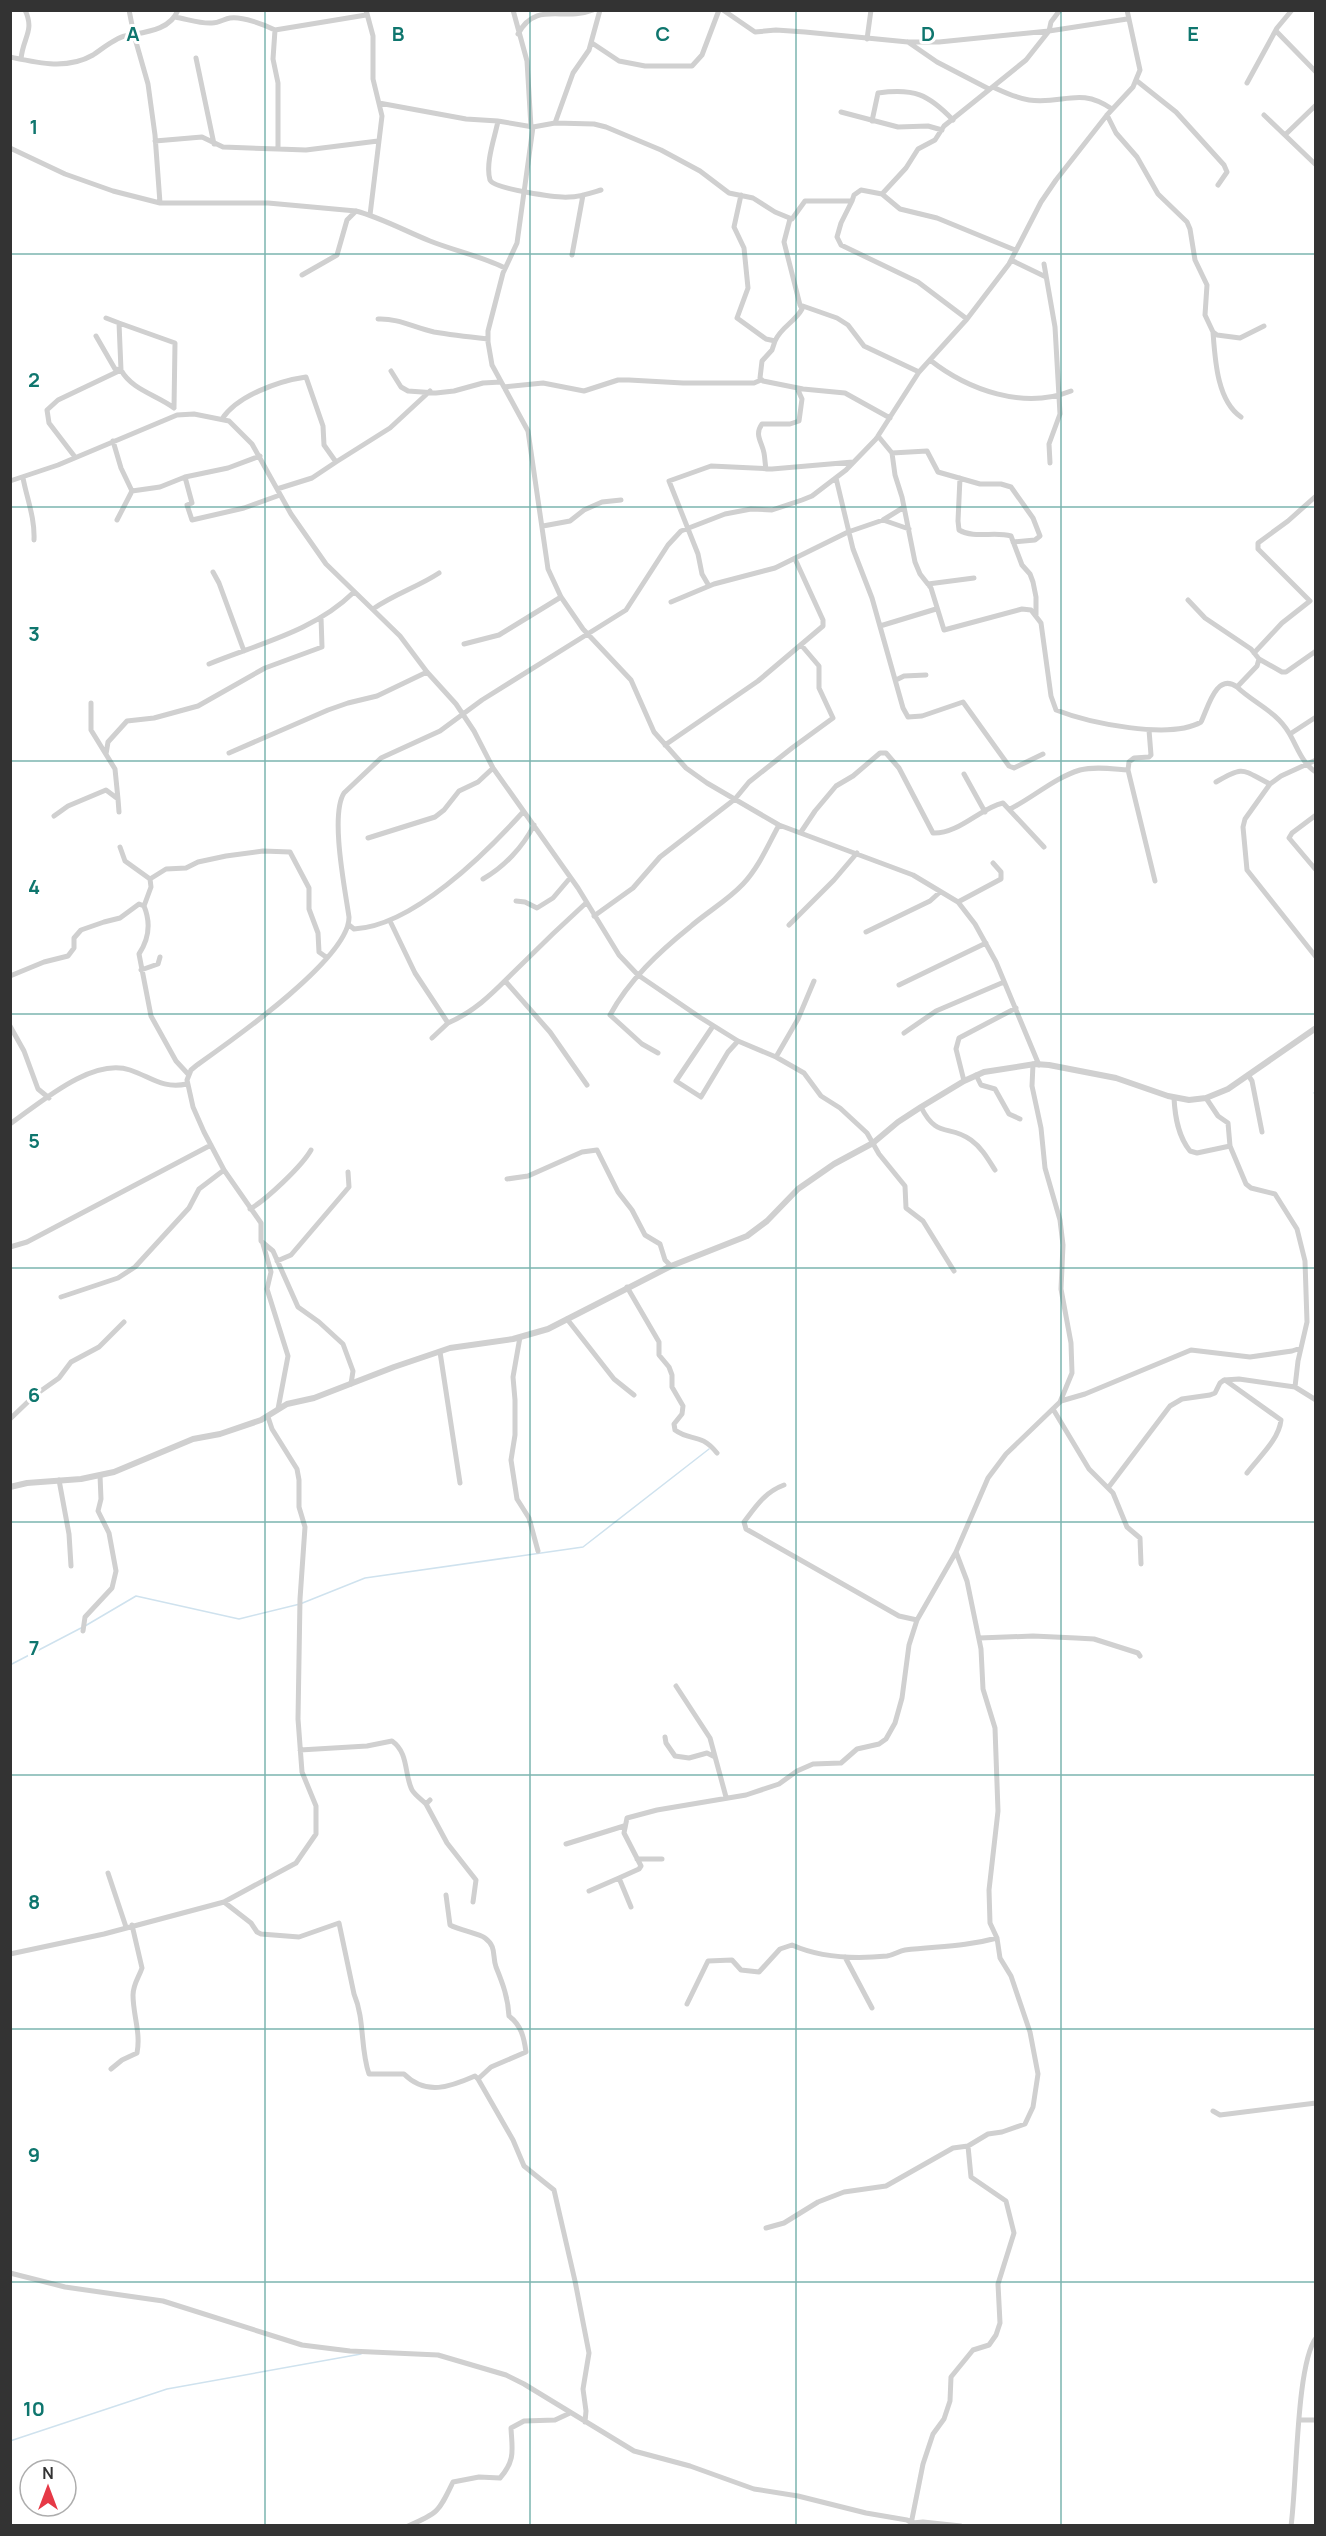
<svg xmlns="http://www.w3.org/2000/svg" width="1326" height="2536" font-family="Manrope,sans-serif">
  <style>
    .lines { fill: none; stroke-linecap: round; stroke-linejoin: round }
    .stream { stroke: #cfe2ee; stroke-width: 1.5 }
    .minor { stroke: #d0d0d0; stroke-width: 5 }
    .tertiary { stroke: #d0d0d0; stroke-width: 6 }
    .grid { fill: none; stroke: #0f766e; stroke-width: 1.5; stroke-opacity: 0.55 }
    .grid-label { font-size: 20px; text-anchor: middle; font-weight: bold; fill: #0f766e; stroke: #fff; stroke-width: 6; stroke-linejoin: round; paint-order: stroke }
  </style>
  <rect width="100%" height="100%" fill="#fff"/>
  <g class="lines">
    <path class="stream" d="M1314 1093 1316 1092
      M85 1626 136 1596 239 1619 300 1604 365 1578 583 1547 709 1449
      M10 1665 81 1628
      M10 2441 167 2389 361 2354"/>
    <path class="minor" d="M129 10 134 35 148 84 155 135 160 203
      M366 10 373 36V79L382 116 370 215
      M513 10 527 61 531 127
      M723 10 755 32 776 30 805 32 908 42H939L1049 31 1127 19
      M175 17C187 19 201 24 212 23 219 23 224 19 230 18 242 16 265 25 275 30
      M1276 31 1316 72
      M518 34C536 0 563 22 593 10
      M867 39 871 10
      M908 42 937 62 989 89
      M592 43 619 61 645 66H692L702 55 719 10
      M10 57C38 63 67 70 93 55 102 49 115 38 125 36 144 32 170 31 178 10
      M196 58 214 144
      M21 59C23 37 35 31 25 10
      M1137 81 1176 112 1224 165 1227 172 1218 185
      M1247 83 1277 28 1292 10
      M993 87C1004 92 1016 98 1029 100 1063 105 1079 86 1112 109
      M379 103 466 119 498 121 533 127 555 123 594 124 606 127 661 150 700 171 729 193 753 198 775 212 792 219 805 201H852L854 195 861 190 882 194 906 168 918 149 935 140 944 126 1026 60 1049 31 1051 22 1060 10
      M841 112 898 127 928 126 942 130
      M1107 115 1116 133 1137 157 1158 194 1187 222 1190 229 1195 260 1207 285 1205 315 1213 332 1217 335 1240 338 1264 326
      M1264 115 1315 164
      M498 121C495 137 485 163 490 180 494 189 558 198 569 197 580 197 591 193 601 190
      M872 121 878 93C914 88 928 94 953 120
      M555 123 573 73 589 50 600 10
      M533 127 517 243 503 273 488 331V342L492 365 528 431 548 569 561 597 583 629 631 680 654 732 686 768 707 783 779 825 913 875 958 902 975 924 996 962 1039 1065
      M1286 134 1316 105
      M155 141 202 137 223 147 278 149V83L273 59 275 30 366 15
      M10 148 65 174 113 191 160 203H268L356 211C382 218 405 231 430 241 455 251 481 256 505 268
      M278 149 306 150 378 141
      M882 194 900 209 937 218 1015 250
      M741 195 734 227 744 248 748 288 737 318 766 339 775 341C781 327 795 322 802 309L800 305
      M852 201 841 223 837 237 841 245 918 282 967 319
      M790 219 784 242 800 305 837 318 848 325 864 346 919 372
      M572 255 583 195
      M1011 260 1046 277
      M1044 264 1055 327 1060 414 1049 444 1050 463
      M302 275 337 255 347 220 356 211
      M378 319C398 318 415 328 434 332 452 335 470 337 488 339
      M119 323 175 343 174 408
      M1213 332C1215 359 1217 401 1241 417
      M96 336 115 369 121 370C132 390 157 395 174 408
      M775 341 772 350 762 361 760 378 763 381 803 389 845 393 890 418
      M930 360C968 390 1024 410 1071 391
      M391 371 401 387 408 391 436 393 454 391 483 383 501 382
      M504 387 543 383 584 391 618 380H629L683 383H754L761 380
      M222 419C237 396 278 381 306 377L323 426 324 445 336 462 312 478 277 489
      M878 436 892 453 895 475 902 497 915 562 920 574 931 588 944 630 1022 609 1031 610 1041 623 1051 696 1056 710C1089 723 1170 740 1201 722 1208 708 1216 672 1237 687
      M113 441 121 468 132 491
      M892 453 927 451 938 472 980 484H1001L1011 487 1033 518 1040 536 1035 540 1013 542
      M75 457 49 423 47 410 58 400 121 370 119 323 106 318
      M336 462 390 428 430 391
      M766 469C765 464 765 458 764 453 762 442 754 435 762 424H790L799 421 802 399 797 388
      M185 477 192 503 187 505 192 520 244 508 280 495
      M23 478C27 499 35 518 34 540
      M836 478 853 549 872 598 903 708 908 717 922 716 963 702 1009 766 1014 768 1043 754
      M960 478 958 521 959 530C974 539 995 531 1011 536L1022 565 1030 574 1033 582 1036 597V615
      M10 481 58 465 177 415 194 414 229 421 252 444 291 514 326 564 400 636 427 672 456 704 474 731 493 768 578 888 619 955 638 975 701 1018 738 1041 776 1057 804 1073 821 1096 840 1108 867 1133 879 1154 905 1186 906 1208 923 1221 954 1271
      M117 520 132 491 160 487 185 477 228 468 260 456
      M883 520 909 529
      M543 526 570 521 584 510 602 502 621 500
      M213 572 219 583 244 651
      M928 584 974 578
      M709 586 702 574 698 554 669 481 711 466 772 469 853 462
      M1188 600 1205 618 1251 649 1259 659 1257 666 1237 687C1255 704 1276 711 1289 733 1297 746 1302 764 1316 772
      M671 602 714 584 775 568 848 532 883 520 904 507
      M373 609C394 594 418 587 439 573
      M880 626 936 609
      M464 644 499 635 561 597
      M1254 653 1282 623 1310 601 1258 549V543L1288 521 1316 496
      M1259 659 1282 672H1286L1316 651
      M209 664C260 643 313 632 354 592
      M896 680 904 676 926 675
      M91 703V730L115 769 118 799
      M1149 730 1151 755 1149 757 1134 758 1129 762 1128 770 1155 881
      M1290 734 1316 717
      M665 745 758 681 823 626V620L795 559
      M229 753 328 710 348 703 377 696 427 672
      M106 754 108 742 127 721 154 718 198 706 265 668 322 647 321 617
      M1316 760 1281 776 1270 784 1245 819 1243 827 1247 870 1316 957
      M964 774 985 812
      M1216 782C1245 765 1242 770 1270 784
      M1010 809C1034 797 1054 778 1080 770 1095 766 1113 769 1128 770
      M1316 815 1292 833 1289 838 1316 870
      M54 816 68 806 106 790 118 799 119 812
      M801 832 815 811 836 786 853 776 880 753H886L899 768 933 833C959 834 980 808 1003 803L1044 847
      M368 838 435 817 444 810 459 791 478 782 493 768
      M150 879 166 869 186 868 198 862 226 856 263 851 290 852 309 888V909L318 933 319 952 326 957
      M483 879C504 867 523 847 534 825
      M516 901 525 902 537 908 553 898 570 878
      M958 902 1001 879V872L993 863
      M144 906C151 923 149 939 139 954L151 1016 176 1061 188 1074
      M594 916 633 888 660 857 735 799 749 782 792 748 833 718 819 688V666L802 646
      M390 921 415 973 448 1023 432 1038
      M349 925 354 929C413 926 485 854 523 812
      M789 925 834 880 857 853
      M866 932 930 901 940 892
      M141 970 158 964 160 957
      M10 976 44 962 68 956 74 948V938L81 930 104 922 120 918 139 904 144 906 151 887 150 879 125 861 120 847
      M506 982 550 1032 587 1085
      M899 985 986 943
      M448 1023C480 1009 497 988 521 965 542 944 564 923 586 903
      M10 1026 24 1051 38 1089 49 1098
      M713 1026 676 1081 701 1097 728 1052 738 1041
      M904 1033 936 1011 1004 982
      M658 1053 642 1044 610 1015C629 980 659 952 690 927 707 912 727 901 743 884 759 867 768 845 779 825
      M776 1057 798 1019 814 981
      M976 1075 981 1085 995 1089 1009 1114 1020 1119
      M1248 1075 1252 1081 1262 1132
      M964 1081 956 1049 959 1038 1016 1008
      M1174 1098C1175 1117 1178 1136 1190 1151L1197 1153 1230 1146
      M1206 1098 1218 1116 1228 1123 1230 1146 1246 1184 1251 1188 1275 1194 1297 1229 1305 1261 1307 1322 1298 1361 1295 1387 1316 1400
      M921 1107C937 1139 949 1124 971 1140 982 1148 988 1159 995 1170
      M10 1124C40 1103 92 1057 130 1070 151 1077 162 1089 187 1084
      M507 1179 528 1176 582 1152 597 1150 618 1192 632 1210 645 1235 660 1244 665 1260 671 1266
      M250 1209C266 1200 302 1166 311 1150
      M263 1244 271 1272 267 1289 288 1356 278 1409
      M10 1247 27 1242 211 1145
      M277 1261 291 1255 349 1187 348 1172
      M627 1287 659 1342V1355L669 1367 672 1375V1387L683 1406 682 1414 674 1424 675 1430C691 1442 700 1432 717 1453
      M61 1297 118 1278 135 1267 189 1208 199 1189 224 1170
      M567 1319 614 1379 634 1395
      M520 1337 513 1377 515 1400V1435L511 1460 517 1499 529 1518 538 1551
      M440 1352 460 1483
      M1225 1380 1281 1420C1279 1440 1258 1458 1247 1473
      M351 1384 353 1371 343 1344 319 1322 298 1307 273 1251 261 1241V1223L224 1170 204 1132 193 1107 187 1080 191 1070 197 1065C231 1041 350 958 349 917 345 889 330 815 344 793L381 758 440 731 482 700 626 610 668 545 681 531 725 514 751 509 772 510 802 500 812 496 846 470 876 439 919 372 967 319 1009 264 1041 202 1056 180 1107 115 1133 87 1140 70 1127 10
      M1061 1401 1085 1394 1191 1350 1250 1357 1292 1351 1301 1348
      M1053 1409 1089 1469 1113 1493 1127 1527 1140 1538 1141 1564
      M10 1419 35 1395 59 1378 71 1362 99 1347 124 1322
      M59 1480 69 1534 71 1566
      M784 1485C765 1492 756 1506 744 1522L746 1529 899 1616 917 1620
      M1108 1488 1170 1406 1182 1399 1210 1395 1215 1393 1220 1383 1224 1380 1239 1379 1295 1387
      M83 1631 85 1617 112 1588 116 1571 109 1533 98 1511 101 1499 100 1475
      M979 1638 1033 1636 1076 1638 1094 1639 1138 1653 1140 1656
      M676 1686 710 1738 726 1797
      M665 1737 666 1743 675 1756 689 1758 707 1753 715 1757
      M300 1750 367 1746 392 1741C409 1753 404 1774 412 1790 415 1795 422 1800 426 1804L430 1800
      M426 1804 447 1843 476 1880 473 1902
      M566 1844 624 1826
      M637 1859H662
      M108 1873 126 1927
      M589 1891 619 1878
      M224 1902 251 1923 257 1932 261 1934 299 1937 339 1923 354 1994C365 2020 360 2048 369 2074H404C426 2096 450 2087 475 2076L478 2079 491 2067 526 2052C524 2037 521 2025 509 2016 508 1998 503 1984 496 1967 492 1956 497 1947 485 1938 480 1934 459 1930 450 1925L446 1895
      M631 1907 619 1878 639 1869 641 1866 624 1833 627 1818 657 1810 746 1795 779 1784 797 1771 813 1764 841 1763 857 1749 879 1744 886 1739 895 1723 902 1698 909 1645 917 1620 956 1552
      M10 1954 104 1934 224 1902 296 1863 316 1834V1806L302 1772 298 1719 300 1599 305 1527 299 1507V1480L297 1469 272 1429 268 1417
      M845 1957 872 2008
      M687 2004 708 1961 732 1960 741 1970 759 1972 780 1949 792 1945C821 1958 856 1959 887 1956 894 1955 899 1951 905 1950 939 1946 964 1947 997 1938
      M111 2069 122 2060 137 2053C141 2033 133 2015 133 1995 133 1984 139 1977 142 1968L132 1925
      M478 2079 513 2140 524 2166 554 2190 575 2281 589 2353 583 2389 586 2411 585 2422
      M1213 2111 1220 2115 1316 2103
      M766 2228 784 2223 818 2202 844 2192 886 2186 953 2148 968 2146 988 2134 1002 2132 1025 2124 1033 2107 1038 2074 1030 2032 1011 1976 1000 1958 997 1938 990 1923 989 1890 998 1811 995 1728 983 1689 981 1649 967 1581 956 1552 988 1478 1006 1454 1060 1402 1072 1373 1071 1343 1061 1289 1063 1245 1060 1220 1045 1168 1041 1128 1032 1086 1033 1064
      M10 2273 65 2287 163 2301 302 2345 350 2351 438 2355 506 2375 524 2384 634 2451 690 2466 754 2489 798 2496 866 2513 907 2520 912 2523 923 2522 961 2526
      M1301 2420H1316
      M911 2524 923 2464 933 2434 944 2419 950 2401 951 2377 973 2350 989 2345 996 2335 1000 2323 998 2284 1014 2233 1006 2201 971 2177 968 2146
      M408 2526C439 2513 439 2511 453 2482L479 2477 500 2478C516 2460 512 2449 511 2428L524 2421 555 2420 570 2413
      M1291 2526C1297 2485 1296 2364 1316 2338"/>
    <path class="tertiary" d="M10 1487 27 1483 81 1479 114 1472 193 1439 220 1434 261 1420 287 1404 314 1398 394 1367 450 1348 513 1339 548 1329 671 1266 747 1236 767 1221 798 1189 834 1164 873 1143 898 1122 921 1107 964 1081 984 1072 1035 1064 1049 1065 1116 1078 1168 1096 1189 1100 1206 1098 1228 1089 1316 1028"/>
  </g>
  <path class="grid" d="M265 10V2526M530 10V2526M796 10V2526M1061 10V2526M10 254H1316M10 507H1316M10 761H1316M10 1014H1316M10 1268H1316M10 1522H1316M10 1775H1316M10 2029H1316M10 2282H1316"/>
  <g class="grid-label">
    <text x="133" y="41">A</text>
    <text x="398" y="41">B</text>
    <text x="663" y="41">C</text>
    <text x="928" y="41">D</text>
    <text x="1193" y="41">E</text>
    <text x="34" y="134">1</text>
    <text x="34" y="387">2</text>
    <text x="34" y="641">3</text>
    <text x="34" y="894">4</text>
    <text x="34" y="1148">5</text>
    <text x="34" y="1402">6</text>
    <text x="34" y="1655">7</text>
    <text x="34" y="1909">8</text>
    <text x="34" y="2162">9</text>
    <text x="34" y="2416">10</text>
  </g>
  <rect width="1326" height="2536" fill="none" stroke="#333333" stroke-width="24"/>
  <g transform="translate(48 2488)"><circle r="28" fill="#ffffff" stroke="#adadad" stroke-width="1.5"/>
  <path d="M0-4.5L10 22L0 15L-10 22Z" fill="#e63946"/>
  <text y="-9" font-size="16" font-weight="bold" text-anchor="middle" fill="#333333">N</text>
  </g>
</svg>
